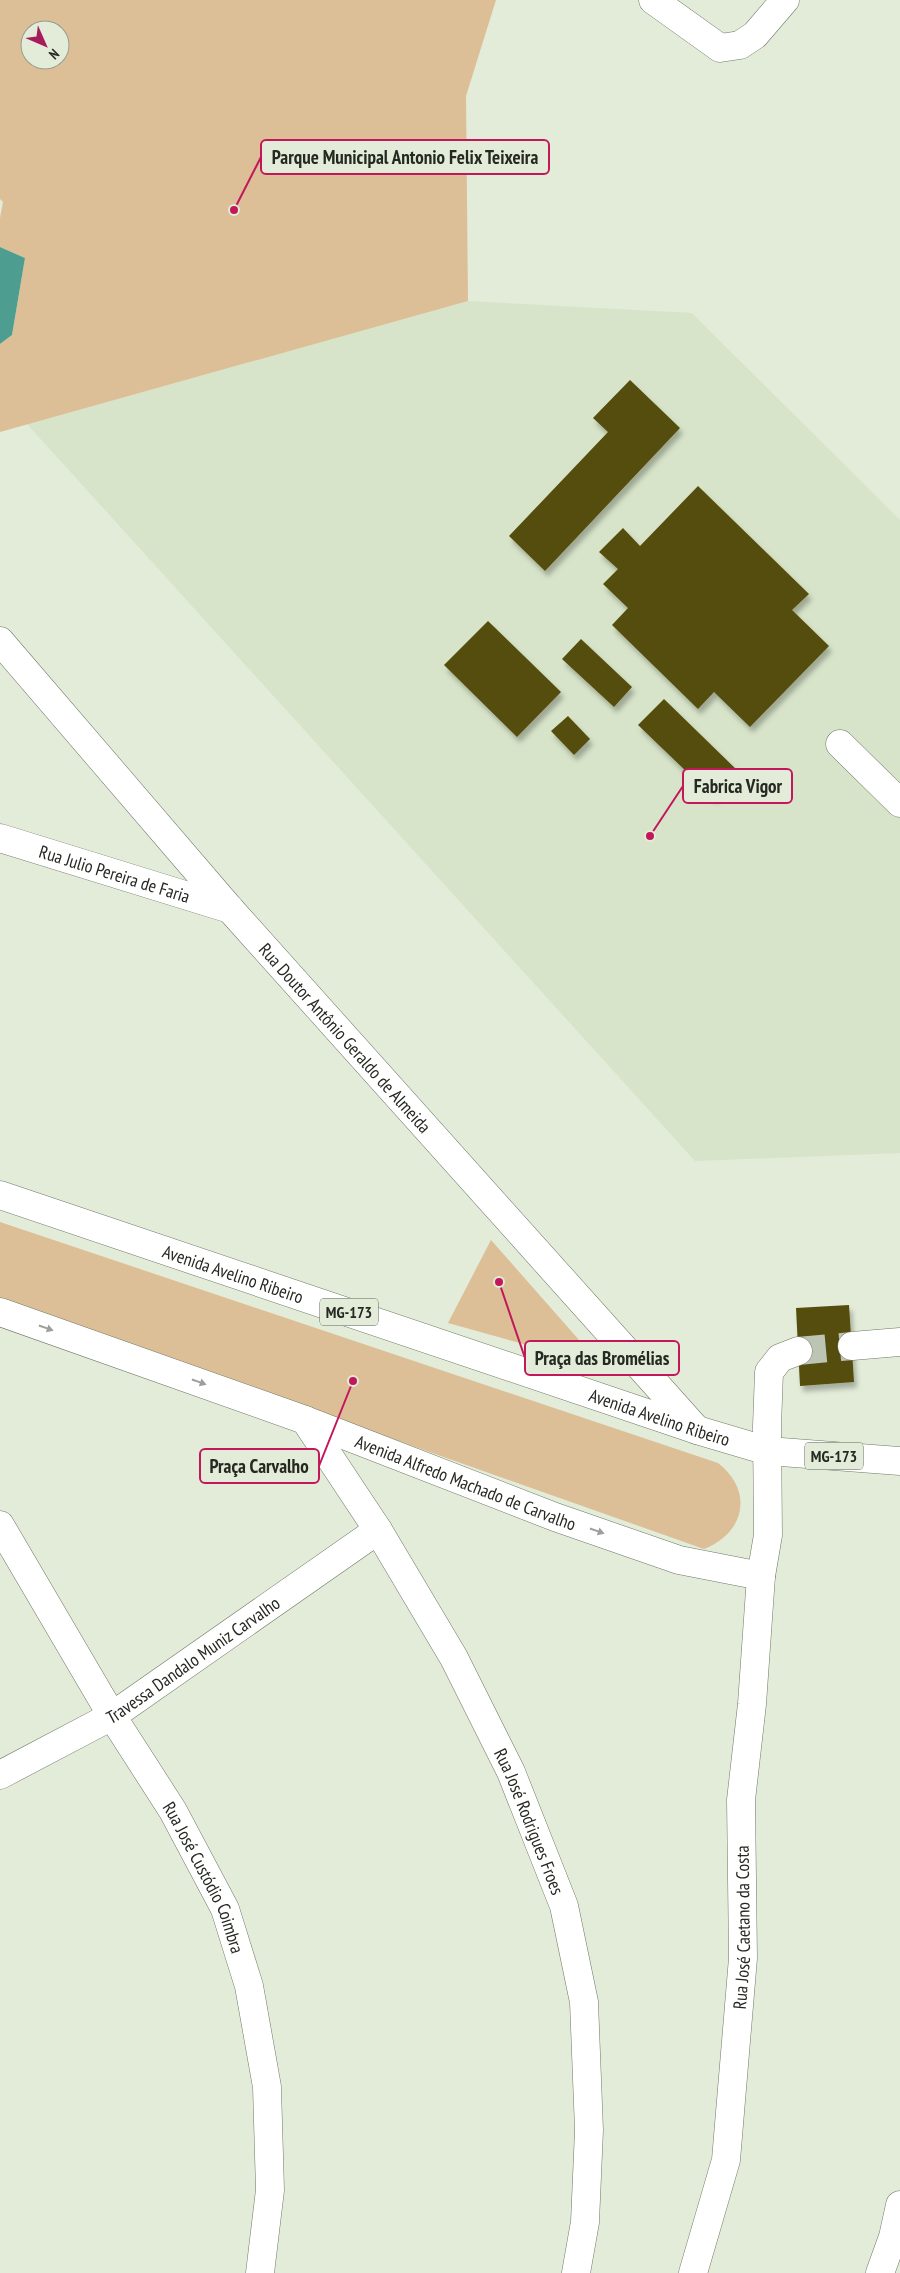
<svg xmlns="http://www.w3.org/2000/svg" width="900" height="2273" font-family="'PT Sans Narrow',sans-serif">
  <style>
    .built { fill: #d7e4c9 }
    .green { fill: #dcbf96; fill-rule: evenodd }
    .water { fill: #4d9e90 }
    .building { fill: #554d08; filter: url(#shadow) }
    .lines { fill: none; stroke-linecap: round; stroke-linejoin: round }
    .minor-tunnel { stroke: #bcc5b4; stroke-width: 28; stroke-dasharray: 28 14; stroke-linecap: butt }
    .minor-casing { stroke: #707867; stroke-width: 29 }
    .highway-casing { stroke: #707867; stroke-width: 29 }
    .minor { stroke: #fff; stroke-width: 28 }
    .highway { stroke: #fff; stroke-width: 28 }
    .oneway { fill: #9d9f9c }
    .labels { text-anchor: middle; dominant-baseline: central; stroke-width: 5; stroke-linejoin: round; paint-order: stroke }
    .shield { fill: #e2ecd8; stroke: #5e6459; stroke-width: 1 }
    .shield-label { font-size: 16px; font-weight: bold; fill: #252922 }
    .street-label { font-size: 18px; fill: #252922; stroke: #e2ecd8 }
    .leader { fill: none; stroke: #c2185b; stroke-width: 2 }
    .callout-dot { fill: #c2185b; stroke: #e2ecd8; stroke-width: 2 }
    .callout { fill: #e2ecd8; stroke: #c2185b; stroke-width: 2 }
    .callout-label { font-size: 19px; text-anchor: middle; font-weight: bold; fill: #252922 }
  </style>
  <defs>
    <filter id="shadow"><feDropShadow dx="3" dy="5.5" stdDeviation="2.5" flood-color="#0004"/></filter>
  </defs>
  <rect width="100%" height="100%" fill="#e2ecd8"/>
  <path class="built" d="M468 301 692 313 900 520V1153L695 1161 27 424Z"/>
  <path class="green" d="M0 0H496L466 96 468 301 0 432V344L12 335 25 258 0 247V218L3 202 0 199ZM30 30H60V60H30Z
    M0 1222 718 1463C754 1491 745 1533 704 1549L0 1300Z
    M491 1240 602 1366 448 1323Z"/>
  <path class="water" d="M0 247 25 258 12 335 0 344Z"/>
  <path class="building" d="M630 380 680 428 545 571 509 536 608 432 593 418Z
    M698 486 809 594 792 610 829 646 750 727 714 692 698 709 612 625 628 608 603 584 618 569 599 552 623 528 640 546Z
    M488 621 561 692 517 737 444 665Z
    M581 639 632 687 614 707 562 659Z
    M664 699 739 772 714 798 638 725Z
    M568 716 590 739 574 755 551 731Z
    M849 1305 854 1382 800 1386 796 1308Z"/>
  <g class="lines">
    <path class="minor-tunnel" d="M798 1351 852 1346"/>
    <g class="minor-casing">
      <g id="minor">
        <path d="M653 0 720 48 740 45 755 35 785 0"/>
        <path id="s1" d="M0 641 230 909 697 1430"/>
        <path d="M840 744 900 803"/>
        <path id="s2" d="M0 838 230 909"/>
        <path id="s3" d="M0 1312 305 1420 555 1517 679 1560 761 1576"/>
        <path d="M852 1346 900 1342"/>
        <path id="s4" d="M305 1420 378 1530 454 1658 511 1772 564 1906 584 2002 589 2130 585 2222 576 2273"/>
        <path id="s5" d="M0 1525 112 1716 173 1811 225 1909 249 1986 267 2087 270 2190 260 2273"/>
        <path id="s6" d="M0 1775 112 1716 378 1530"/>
        <path id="s7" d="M693 2273 726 2160 743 1958 741 1800 752 1704 761 1576 768 1535 767 1426 769 1372 780 1358 798 1351"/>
        <path d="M880 2273 893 2237 900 2205"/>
      </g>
    </g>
    <g class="highway-casing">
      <g id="highway">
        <path id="s8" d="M0 1195 697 1430 768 1451 900 1461"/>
      </g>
    </g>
    <use href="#minor" class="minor"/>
    <use href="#highway" class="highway"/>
  </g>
  <defs><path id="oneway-solid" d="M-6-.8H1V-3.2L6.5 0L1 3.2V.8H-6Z" transform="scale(1.25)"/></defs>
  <g class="oneway">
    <use href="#oneway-solid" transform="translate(46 1328) rotate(19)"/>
    <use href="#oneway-solid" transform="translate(199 1382) rotate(19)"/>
    <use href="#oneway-solid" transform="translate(597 1531) rotate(19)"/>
  </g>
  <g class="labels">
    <g class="shield">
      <rect x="320" y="1298.5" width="58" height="27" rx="4"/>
      <rect x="805" y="1442.5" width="58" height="27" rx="4"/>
    </g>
    <g class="shield-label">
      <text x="349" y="1312">MG-173</text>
      <text x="834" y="1456">MG-173</text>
    </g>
    <g class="street-label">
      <text stroke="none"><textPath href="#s2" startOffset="120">Rua Julio Pereira de Faria</textPath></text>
      <text stroke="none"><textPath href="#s1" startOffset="526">Rua Doutor Antônio Geraldo de Almeida</textPath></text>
      <text stroke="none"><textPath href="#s8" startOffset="246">Avenida Avelino Ribeiro</textPath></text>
      <text stroke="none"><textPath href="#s8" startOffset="696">Avenida Avelino Ribeiro</textPath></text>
      <text stroke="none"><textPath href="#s3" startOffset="496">Avenida Alfredo Machado de Carvalho</textPath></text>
      <text stroke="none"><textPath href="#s6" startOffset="225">Travessa Dandalo Muniz Carvalho</textPath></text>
      <text stroke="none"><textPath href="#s4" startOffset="461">Rua José Rodrigues Froes</textPath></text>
      <text stroke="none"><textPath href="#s5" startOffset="408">Rua José Custódio Coimbra</textPath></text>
      <text stroke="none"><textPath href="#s7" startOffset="351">Rua José Caetano da Costa</textPath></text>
    </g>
  </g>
  <path class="leader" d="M234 210L261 157M650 836L683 786M499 1282L525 1358M353 1381L319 1466"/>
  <g class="callout-dot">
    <circle cx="234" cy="210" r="5"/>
    <circle cx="650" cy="836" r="5"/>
    <circle cx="499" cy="1282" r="5"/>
    <circle cx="353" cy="1381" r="5"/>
  </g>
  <g class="callout">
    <rect x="261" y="140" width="288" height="34" rx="5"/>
    <rect x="683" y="769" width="109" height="34" rx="5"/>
    <rect x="525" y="1341" width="154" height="34" rx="5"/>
    <rect x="200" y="1449" width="119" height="34" rx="5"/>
  </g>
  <g class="callout-label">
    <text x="405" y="164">Parque Municipal Antonio Felix Teixeira</text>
    <text x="738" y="793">Fabrica Vigor</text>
    <text x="602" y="1365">Praça das Bromélias</text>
    <text x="259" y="1473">Praça Carvalho</text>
  </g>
  <g transform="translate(45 45) rotate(135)"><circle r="24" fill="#e2ecd8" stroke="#969e8f"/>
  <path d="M0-4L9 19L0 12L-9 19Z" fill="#a71a5c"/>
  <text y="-8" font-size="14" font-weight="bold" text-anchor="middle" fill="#252922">N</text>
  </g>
</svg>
